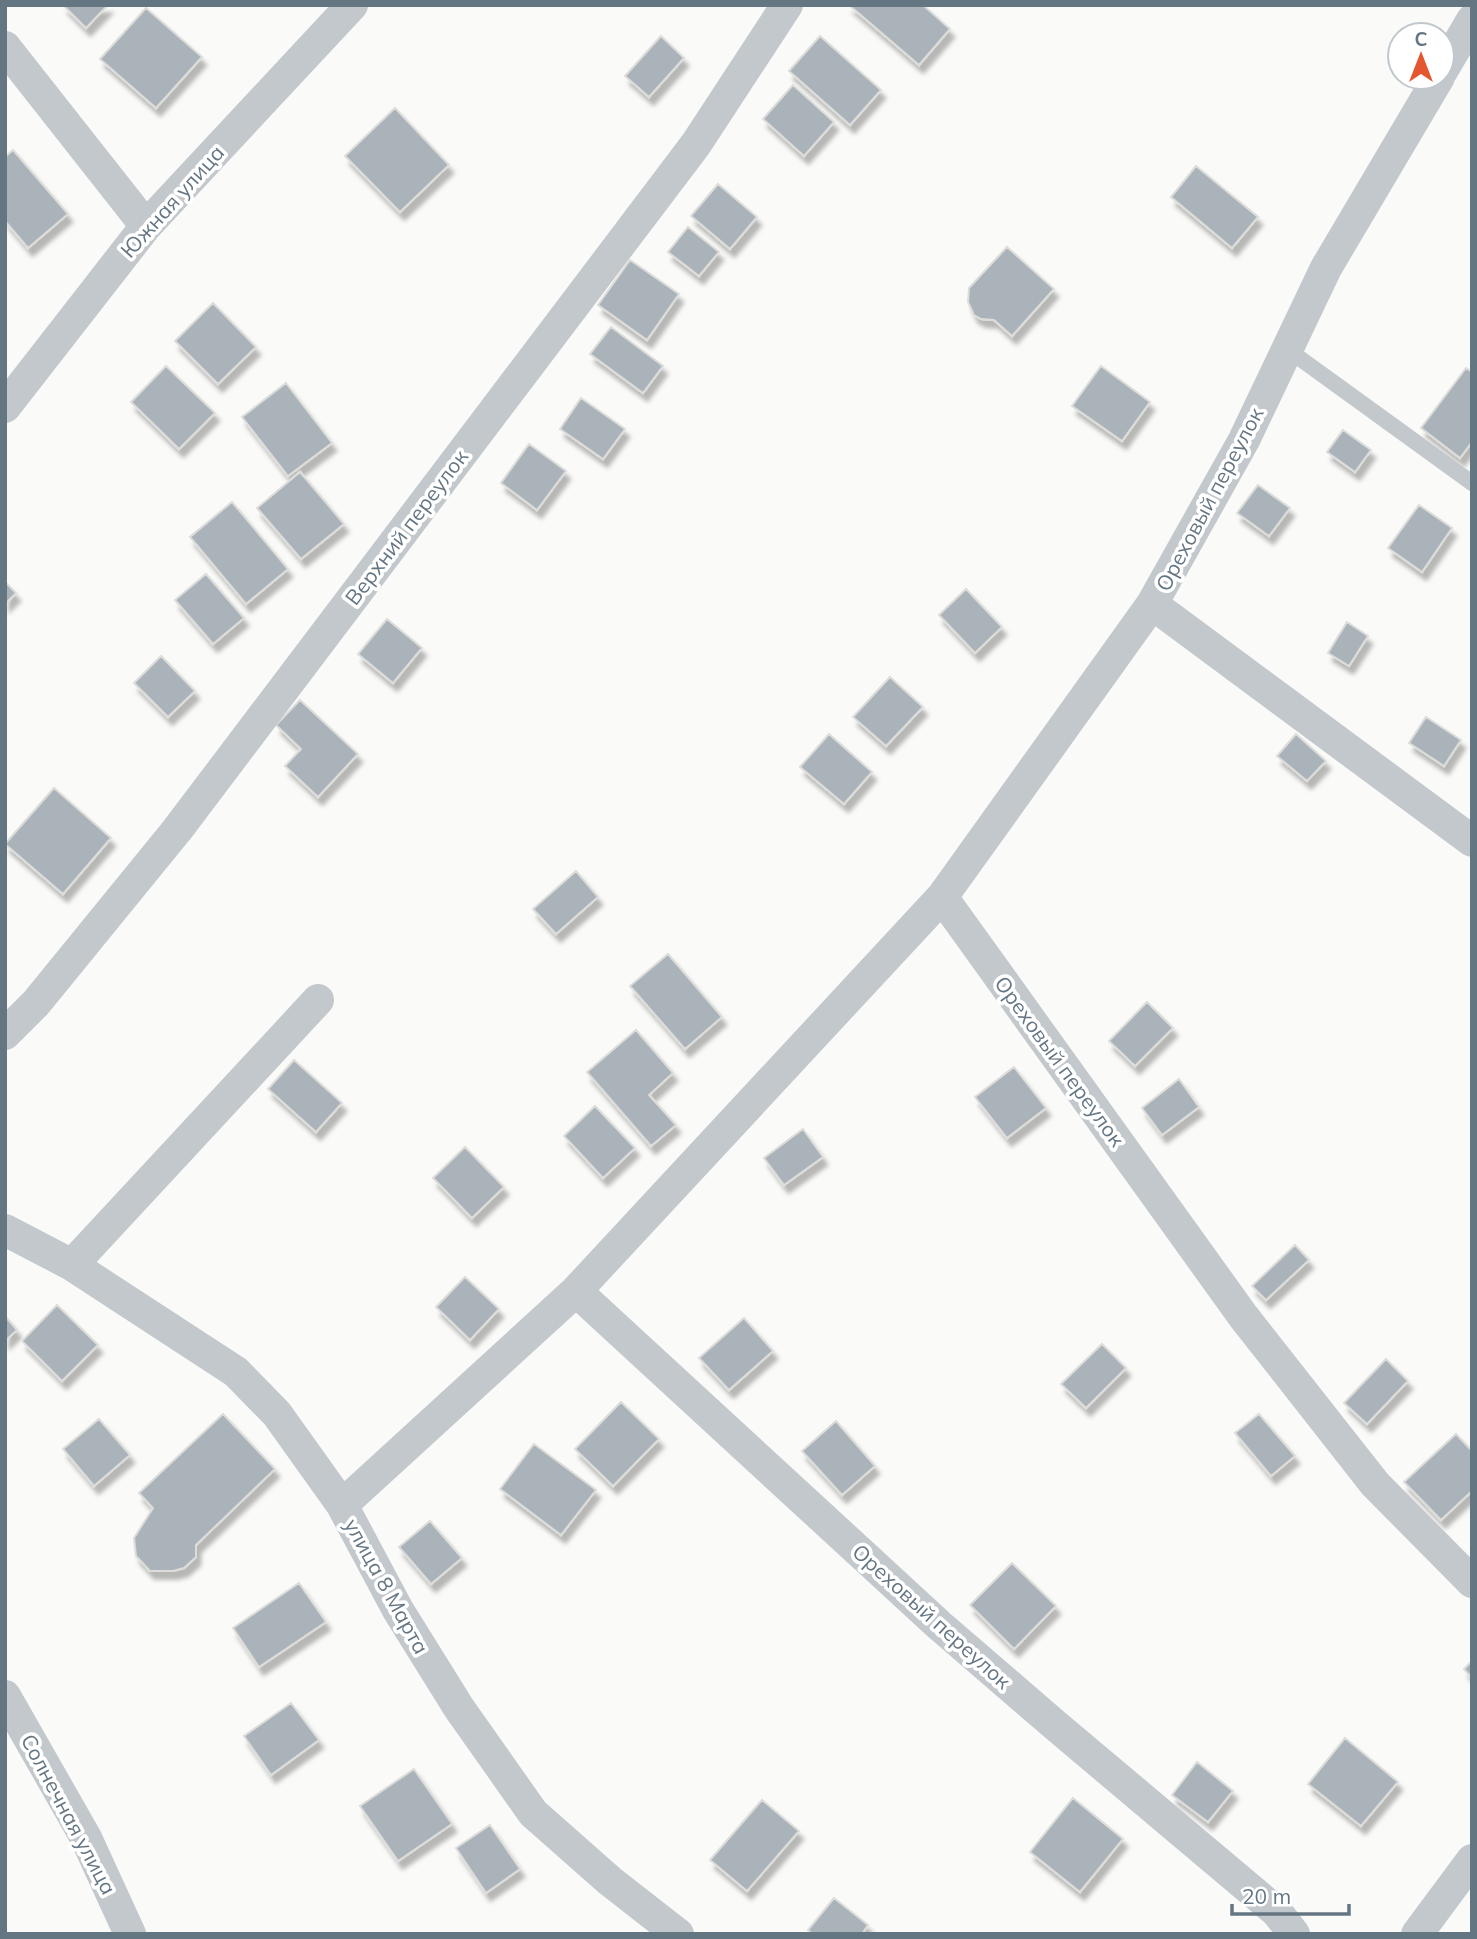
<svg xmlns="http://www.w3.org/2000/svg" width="1477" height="1939" font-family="Mulish,sans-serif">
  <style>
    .building { fill: #aab3b9; stroke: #dcdcda; stroke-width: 2; filter: url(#shadow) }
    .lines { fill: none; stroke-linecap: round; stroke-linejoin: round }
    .lane { stroke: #c3c8cc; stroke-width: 16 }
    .street { stroke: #c3c8cc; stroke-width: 32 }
    .labels { text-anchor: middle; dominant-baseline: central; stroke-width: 7; stroke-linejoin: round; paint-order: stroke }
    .street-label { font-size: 21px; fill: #657683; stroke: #fff }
  </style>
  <defs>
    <filter id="shadow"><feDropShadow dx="4.5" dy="8" stdDeviation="2" flood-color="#0004"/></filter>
  </defs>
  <rect width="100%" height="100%" fill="#fafaf8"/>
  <path class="building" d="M63 5H108L86 28Z
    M849 5H923L950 29 919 65Z
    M146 8 202 57 156 108 100 59Z
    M661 36 684 58 649 97 625 76Z
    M820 36 881 90 850 125 789 71Z
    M793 85 834 122 804 156 763 119Z
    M395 108 449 165 400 212 345 156Z
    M13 150 68 214 28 248 5 221V157Z
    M1196 166 1258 217 1232 248 1171 197Z
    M718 184 757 217 730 249 691 216Z
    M688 227 719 252 699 276 668 252Z
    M1007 247 1054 289 1012 336 994 320 981 319 974 315 968 302 969 288Z
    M630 260 679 294 647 340 598 305Z
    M213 303 256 347 218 384 175 341Z
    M611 327 663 366 643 393 590 354Z
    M166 366 215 413 179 449 131 402Z
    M1101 366 1150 402 1122 441 1072 406Z
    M1466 368 1472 372V442L1460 458 1421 428Z
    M286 383 332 443 288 476 242 417Z
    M581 398 625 429 603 459 560 429Z
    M1343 430 1371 450 1355 472 1327 452Z
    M529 444 566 471 537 510 501 483Z
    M300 472 344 524 301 559 257 508Z
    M1258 485 1290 508 1269 536 1237 513Z
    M232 502 288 569 246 604 190 537Z
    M1419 505 1452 528 1422 572 1388 548Z
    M206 574 244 618 213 644 175 600Z
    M5 582 16 593 5 604Z
    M966 589 1002 627 975 653 939 615Z
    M387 619 422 648 393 683 358 654Z
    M1347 622 1368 636 1349 666 1328 653Z
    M161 656 195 691 168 717 134 683Z
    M890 677 923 707 886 746 853 717Z
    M300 700 358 754 318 797 285 766 301 749 276 725Z
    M1426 717 1461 740 1444 766 1409 743Z
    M829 734 872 772 844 804 800 767Z
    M1296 734 1326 761 1307 781 1277 756Z
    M54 788 111 838 63 894 5 844Z
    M576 871 598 897 556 934 533 909Z
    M668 954 722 1017 685 1049 630 986Z
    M1147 1002 1173 1028 1135 1066 1109 1041Z
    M636 1030 673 1073 649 1095 676 1125 651 1146 587 1072Z
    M294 1060 342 1103 316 1132 268 1089Z
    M1014 1067 1046 1108 1007 1138 975 1097Z
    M1179 1079 1199 1107 1162 1135 1142 1108Z
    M595 1106 635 1148 603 1178 564 1136Z
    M803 1129 823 1157 784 1185 764 1158Z
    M465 1147 504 1187 472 1218 433 1178Z
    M1295 1245 1309 1260 1266 1300 1252 1286Z
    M465 1277 499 1309 470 1340 436 1307Z
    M57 1305 98 1345 62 1381 22 1341Z
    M5 1316 17 1330 5 1341Z
    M744 1318 773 1351 729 1390 699 1358Z
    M1102 1344 1126 1368 1086 1408 1061 1384Z
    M1386 1359 1408 1381 1367 1424 1344 1403Z
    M621 1402 659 1439 613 1486 575 1449Z
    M223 1414 275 1469 196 1545V1557L184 1568 173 1571H150L136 1556 134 1538 153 1508 139 1493Z
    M1259 1414 1295 1456 1271 1476 1235 1433Z
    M99 1419 130 1455 94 1486 63 1449Z
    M836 1421 875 1466 842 1495 802 1451Z
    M1456 1434 1472 1451V1491L1441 1520 1404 1482Z
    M534 1444 596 1490 561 1535 500 1489Z
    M430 1521 462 1558 431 1584 399 1547Z
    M1012 1563 1056 1606 1014 1649 970 1605Z
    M299 1583 326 1622 259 1667 233 1628Z
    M1472 1661V1678L1464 1669Z
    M291 1703 319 1740 271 1775 244 1736Z
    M1345 1738 1398 1782 1361 1826 1308 1784Z
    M1197 1762 1233 1791 1208 1822 1172 1795Z
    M414 1769 452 1824 398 1861 360 1806Z
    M1073 1798 1123 1839 1080 1892 1030 1852Z
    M762 1800 799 1831 747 1891 710 1860Z
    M490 1825 520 1869 486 1893 456 1848Z
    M834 1898 868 1925 862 1934H812L808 1930Z"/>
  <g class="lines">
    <path class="lane" d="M1287 349 1472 483"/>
    <path class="street" d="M5 47 146 226
      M1442 71 1472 20
      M5 407 146 226 352 5
      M1152 604 1472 841
      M942 897 1243 1316 1375 1484 1472 1582
      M5 1034 36 1003 177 830 696 144 787 5
      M5 1230 72 1265 236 1372 277 1414 342 1505 398 1610 459 1708 533 1813 610 1881 678 1934
      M72 1265 318 1000
      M576 1291 939 1625 1055 1725 1277 1912 1294 1934
      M342 1505 576 1291 942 897 1152 604 1244 440 1326 268 1439 77
      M5 1696 86 1838 130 1934
      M1417 1934 1472 1860"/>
  </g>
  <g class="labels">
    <g class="street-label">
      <text transform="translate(172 201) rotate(-48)">Южная улица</text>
      <text transform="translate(1209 499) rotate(-62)">Ореховый переулок</text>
      <text transform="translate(406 527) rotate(-53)">Верхний переулок</text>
      <text transform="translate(1060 1061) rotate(54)">Ореховый переулок</text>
      <text transform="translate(387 1586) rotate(61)">улица 8 Марта</text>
      <text transform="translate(932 1616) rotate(42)">Ореховый переулок</text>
      <text transform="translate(69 1814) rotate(62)">Солнечная улица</text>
    </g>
  </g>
  <rect width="1477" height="1939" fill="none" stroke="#657683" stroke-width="14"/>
  <g transform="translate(1421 56)"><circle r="33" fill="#ffffff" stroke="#c1c8cd" stroke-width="2"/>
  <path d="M0-5L12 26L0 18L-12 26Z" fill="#e4572e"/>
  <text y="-10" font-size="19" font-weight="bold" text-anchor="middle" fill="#657683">С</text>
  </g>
  <path d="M1232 1904v10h117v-10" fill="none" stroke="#657683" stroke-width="3.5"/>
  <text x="1242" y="1904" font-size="21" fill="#657683" stroke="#ffffff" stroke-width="5" paint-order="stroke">20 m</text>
</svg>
